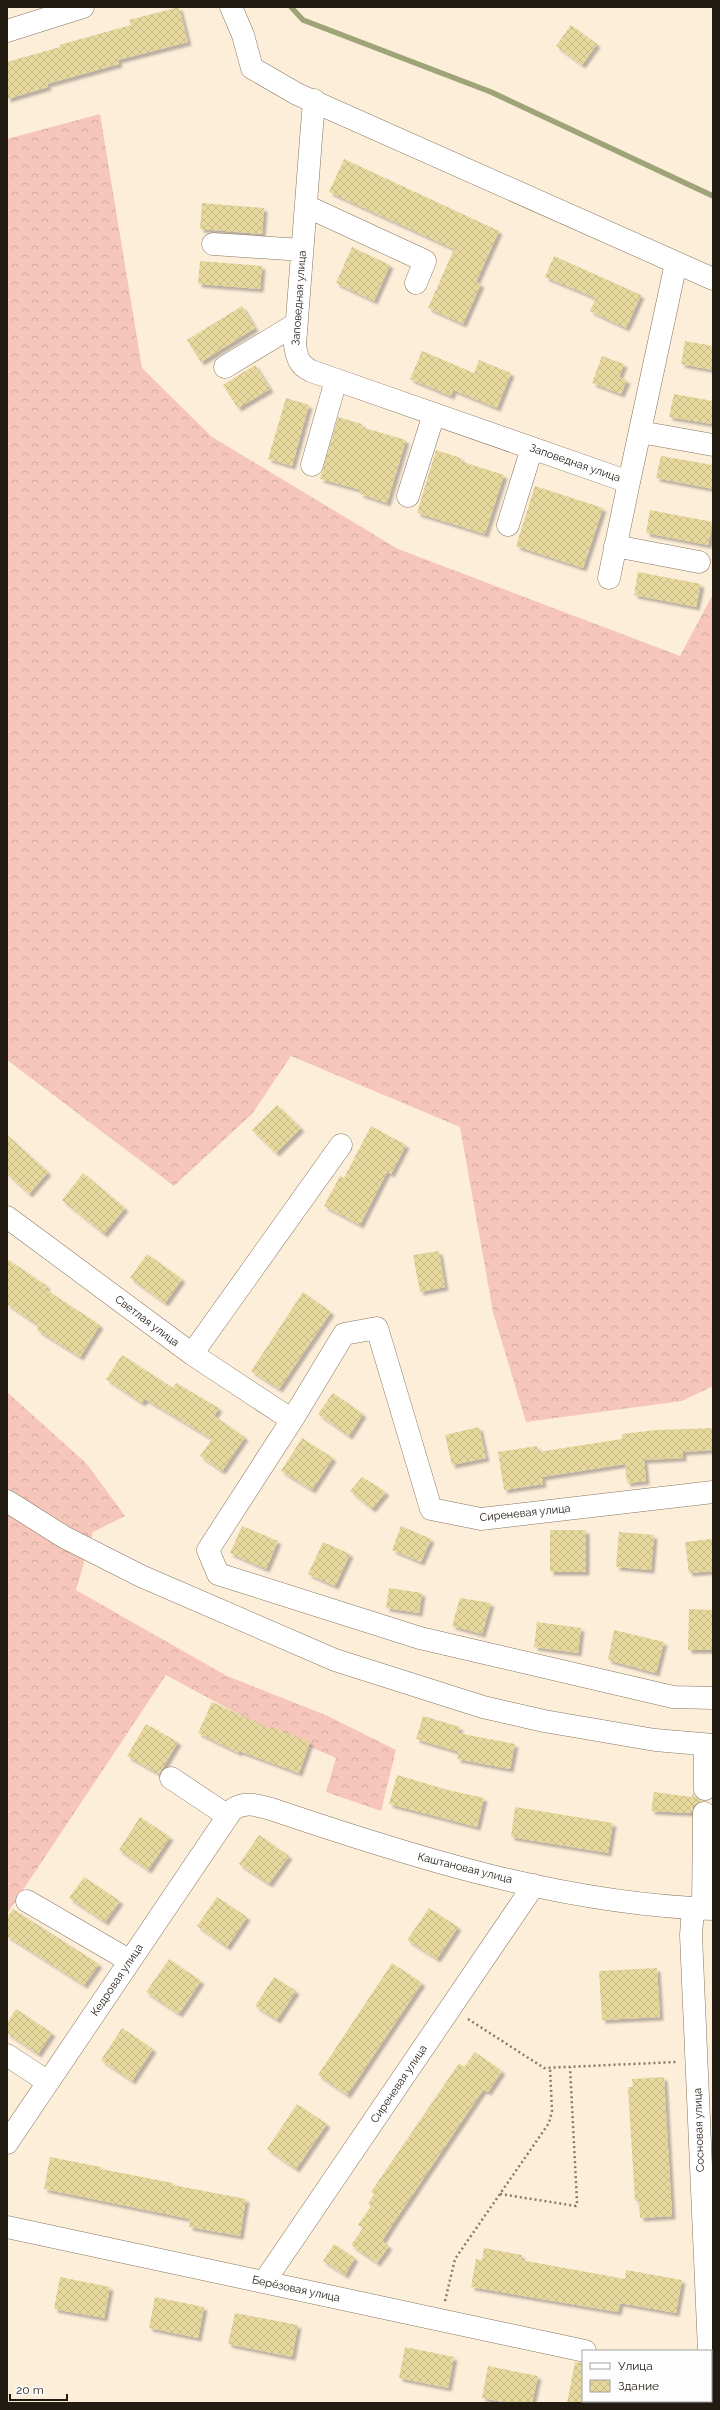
<svg xmlns="http://www.w3.org/2000/svg" width="720" height="2410" font-family="Raleway,sans-serif">
  <style>
    .forest { fill: url(#forest-crowns) }
    .lines { fill: none; stroke-linecap: round; stroke-linejoin: round }
    .stream { stroke: #9ea477; stroke-width: 5.5 }
    .building { fill: url(#building-cross-hatch); filter: url(#shadow) }
    .minor-casing { stroke: #86765f; stroke-width: 23 }
    .path { stroke: #857a6c; stroke-width: 2.5; stroke-dasharray: 2 3; stroke-linecap: butt }
    .minor { stroke: #fff; stroke-width: 22 }
    .labels { text-anchor: middle; dominant-baseline: central; stroke-width: 3; stroke-linejoin: round; paint-order: stroke }
    .street-label { font-size: 11px; fill: #211b12; stroke: #fdfdfd }
  </style>
  <defs>
    <pattern id="forest-crowns" width="20" height="18" patternUnits="userSpaceOnUse"><rect width="20" height="18" fill="#f5c6b9"/><path d="M2 6a3 3 0 1 1 6 0M12 15a3 3 0 1 1 6 0" fill="none" stroke="#d2aa9e"/></pattern>
    <pattern id="building-cross-hatch" width="8" height="8" patternUnits="userSpaceOnUse"><rect width="8" height="8" fill="#e7d99d"/><path d="M0 0l8 8M0 8l8-8" fill="none" stroke="#c6ba86"/></pattern>
    <filter id="shadow"><feDropShadow dx="3.5" dy="3.5" stdDeviation="1" flood-color="#0004"/></filter>
  </defs>
  <rect width="100%" height="100%" fill="#fdeeda"/>
  <path class="forest" d="M100 114 142 368 212 437 398 549 680 656 713 594V1386L682 1401 526 1422 493 1312 460 1127 291 1056 252 1114 174 1186 7 1060V139Z
    M7 1392 86 1463 125 1516 93 1532 76 1590 227 1676 328 1716 396 1750 381 1811 326 1792 336 1758 247 1719 166 1675 7 1914Z"/>
  <g class="lines">
    <path class="stream" d="M291 7 303 20 491 92 713 196"/>
  </g>
  <path class="building" d="M179 7 188 42 118 60 119 64 47 84 48 87 7 99V62L60 47 59 45 131 25 129 20Z
    M571 25 597 44 582 65 556 46Z
    M344 159 499 231 476 282 481 284 463 324 428 308 454 249 329 192Z
    M202 203 264 208 262 234 200 229Z
    M352 247 390 265 374 301 336 283Z
    M554 256 641 295 626 328 590 311 596 298 545 277Z
    M200 261 262 266 260 289 198 284Z
    M242 306 255 328 201 362 187 340Z
    M685 341 713 346V370L681 364Z
    M422 351 474 373 479 360 511 373 497 408 453 390 451 396 410 379Z
    M602 356 624 364 619 377 627 380 621 394 592 383Z
    M255 365 270 389 238 408 223 385Z
    M674 394 713 401V424L669 417Z
    M286 398 309 405 292 466 268 459Z
    M338 417 362 424 361 427 406 440 387 503 360 494 361 490 320 479Z
    M436 450 461 458 460 461 504 475 485 534 417 513Z
    M661 456 713 465V489L656 478Z
    M535 486 603 508 583 568 516 546Z
    M650 510 713 522 708 545 646 533Z
    M638 572 701 584 696 607 634 595Z
    M277 1105 301 1128 276 1153 252 1130Z
    M371 1126 406 1145 391 1174 387 1172 360 1225 324 1206 340 1176 344 1178Z
    M7 1135 48 1172 29 1194 7 1174Z
    M83 1173 125 1208 104 1234 62 1200Z
    M439 1251 445 1287 420 1292 413 1255Z
    M147 1254 182 1279 165 1303 130 1278Z
    M7 1259 47 1286 45 1289 100 1325 80 1357 37 1330 39 1326 7 1304Z
    M303 1292 331 1312 279 1389 251 1371Z
    M122 1355 173 1388 176 1383 219 1408 214 1416 245 1437 222 1471 200 1456 212 1439 145 1399 142 1403 106 1379Z
    M333 1393 363 1414 349 1436 318 1414Z
    M479 1427 486 1458 452 1465 445 1435Z
    M713 1428V1450L683 1452V1458L644 1460 646 1481 627 1483 625 1464 542 1477 543 1484 504 1490 498 1452 537 1446 538 1452 622 1439V1434L656 1430Z
    M302 1438 333 1458 312 1490 281 1471Z
    M362 1477 386 1492 372 1509 350 1491Z
    M242 1526 278 1541 266 1569 230 1553Z
    M401 1526 431 1539 421 1562 392 1550Z
    M550 1530H586V1572H550Z
    M619 1532 654 1535 651 1570 616 1567Z
    M713 1539V1571L689 1573 685 1542Z
    M323 1542 350 1554 335 1586 308 1574Z
    M389 1588 422 1593 419 1613 386 1608Z
    M460 1598 491 1603 482 1634 452 1626Z
    M689 1609 713 1610V1650H688Z
    M537 1622 581 1628 578 1653 534 1647Z
    M614 1630 664 1642 656 1673 608 1660Z
    M212 1702 270 1729 271 1727 310 1742 299 1773 239 1751V1753L198 1733Z
    M423 1716 460 1727 458 1733 515 1744 510 1769 457 1759 459 1752 416 1739Z
    M146 1724 178 1742 159 1774 127 1756Z
    M397 1775 448 1790 484 1798 477 1827 389 1804Z
    M693 1789 694 1796 702 1801 693 1806 692 1813 651 1811 654 1792 692 1797Z
    M515 1807 613 1823 608 1853 511 1837Z
    M140 1817 170 1837 148 1870 119 1850Z
    M259 1835 289 1856 269 1884 239 1864Z
    M84 1877 120 1901 105 1922 69 1898Z
    M217 1897 247 1917 227 1947 197 1926Z
    M429 1908 458 1927 437 1959 407 1940Z
    M13 1909 99 1964 84 1985 7 1936V1917Z
    M169 1959 201 1981 179 2014 146 1992Z
    M392 1963 422 1983 347 2095 318 2075Z
    M657 1968 660 2017 602 2020 599 1971Z
    M274 1977 296 1991 277 2020 255 2006Z
    M16 2009 52 2033 38 2054 7 2033V2023Z
    M122 2028 153 2049 132 2081 101 2060Z
    M475 2052 502 2071 488 2092 483 2090 394 2222 382 2241 389 2246 377 2263 351 2245 363 2228 358 2225 371 2206 368 2204 374 2194 371 2192 459 2063 464 2067Z
    M664 2077 672 2216 640 2218 639 2201H635L628 2087H633L632 2079Z
    M297 2104 327 2124 296 2169 267 2149Z
    M50 2157 101 2167V2169L173 2183V2185L246 2199 240 2236 189 2227 190 2219 44 2189Z
    M334 2244 355 2258 345 2275 323 2261Z
    M484 2248 522 2255 521 2260 625 2279 626 2270 682 2280 676 2313 620 2303 618 2312 471 2287 476 2259 482 2260Z
    M60 2277 110 2287 104 2318 54 2309Z
    M155 2297 204 2307 198 2338 149 2328Z
    M235 2313 298 2325 292 2357 228 2344Z
    M405 2347 454 2357 448 2388 399 2378Z
    M575 2362 583 2363V2403H567Z
    M488 2366 538 2376 532 2403H509L482 2398Z"/>
  <g class="lines">
    <g class="minor-casing">
      <path id="minor" d="M231 7 243 35 252 68 297 94 713 279
        M7 31 83 7
        M314 100 295 345C297 358 299 365 311 371L629 482 676 263
        M306 206 425 261 416 283
        M213 244 302 250
        M225 367 296 324
        M640 432 713 445
        M312 465 336 380
        M408 496 434 414
        M508 525 532 448
        M615 546 699 562
        M609 578 629 482
        M7 1217 192 1354 292 1420
        M192 1354 341 1145
        M713 1492 481 1519 431 1509 377 1328 344 1334 292 1420 208 1550 218 1574 420 1638 673 1697 713 1698
        M7 1501 64 1537 141 1576 335 1660 483 1707 544 1721 655 1740 713 1745
        M171 1778 228 1816
        M705 1789V1745
        M27 1901 130 1961
        M693 1909 691 1935 709 2351
        M703 1909 704 1813
        M7 2055 48 2082
        M7 2143 232 1810C245 1801 256 1805 271 1809 413 1857 561 1904 713 1909
        M7 2227 585 2351
        M264 2282 534 1885
        M711 2378H713"/>
    </g>
    <path class="path" d="M468 2019 544 2068 676 2062
      M500 2194 576 2206 577 2202 570 2067
      M445 2301 455 2259 549 2123 552 2111 550 2068"/>
    <use href="#minor" class="minor"/>
  </g>
  <g class="labels">
    <g class="street-label">
      <text transform="translate(299 298) rotate(-86)">Заповедная улица</text>
      <text transform="translate(575 463) rotate(19)">Заповедная улица</text>
      <text transform="translate(147 1321) rotate(37)">Светлая улица</text>
      <text transform="translate(525 1513) rotate(-6)">Сиреневая улица</text>
      <text transform="translate(465 1868) rotate(14)">Каштановая улица</text>
      <text transform="translate(117 1980) rotate(-56)">Кедровая улица</text>
      <text transform="translate(399 2084) rotate(-56)">Сиреневая улица</text>
      <text transform="translate(699 2130) rotate(-92)">Сосновая улица</text>
      <text transform="translate(296 2289) rotate(12)">Берёзовая улица</text>
    </g>
  </g>
  <rect width="720" height="2410" fill="none" stroke="#211b12" stroke-width="16"/>
  <rect x="582" y="2350" width="130" height="52" fill="#fdfdfd" stroke="#a5a39f"/>
  <rect x="590" y="2363" width="20" height="6" fill="#ffffff" stroke="#a5a39f"/>
  <text x="618" y="2370" font-size="12" fill="#211b12">Улица</text>
  <rect x="590" y="2380" width="20" height="12" fill="url(#building-cross-hatch)" stroke="#a5a39f"/>
  <text x="618" y="2390" font-size="12" fill="#211b12">Здание</text>
  <path d="M10 2394v6h57v-6" fill="none" stroke="#211b12" stroke-width="2"/>
  <text x="16" y="2394" font-size="12" fill="#211b12" stroke="#fdfdfd" stroke-width="3" paint-order="stroke">20 m</text>
</svg>
